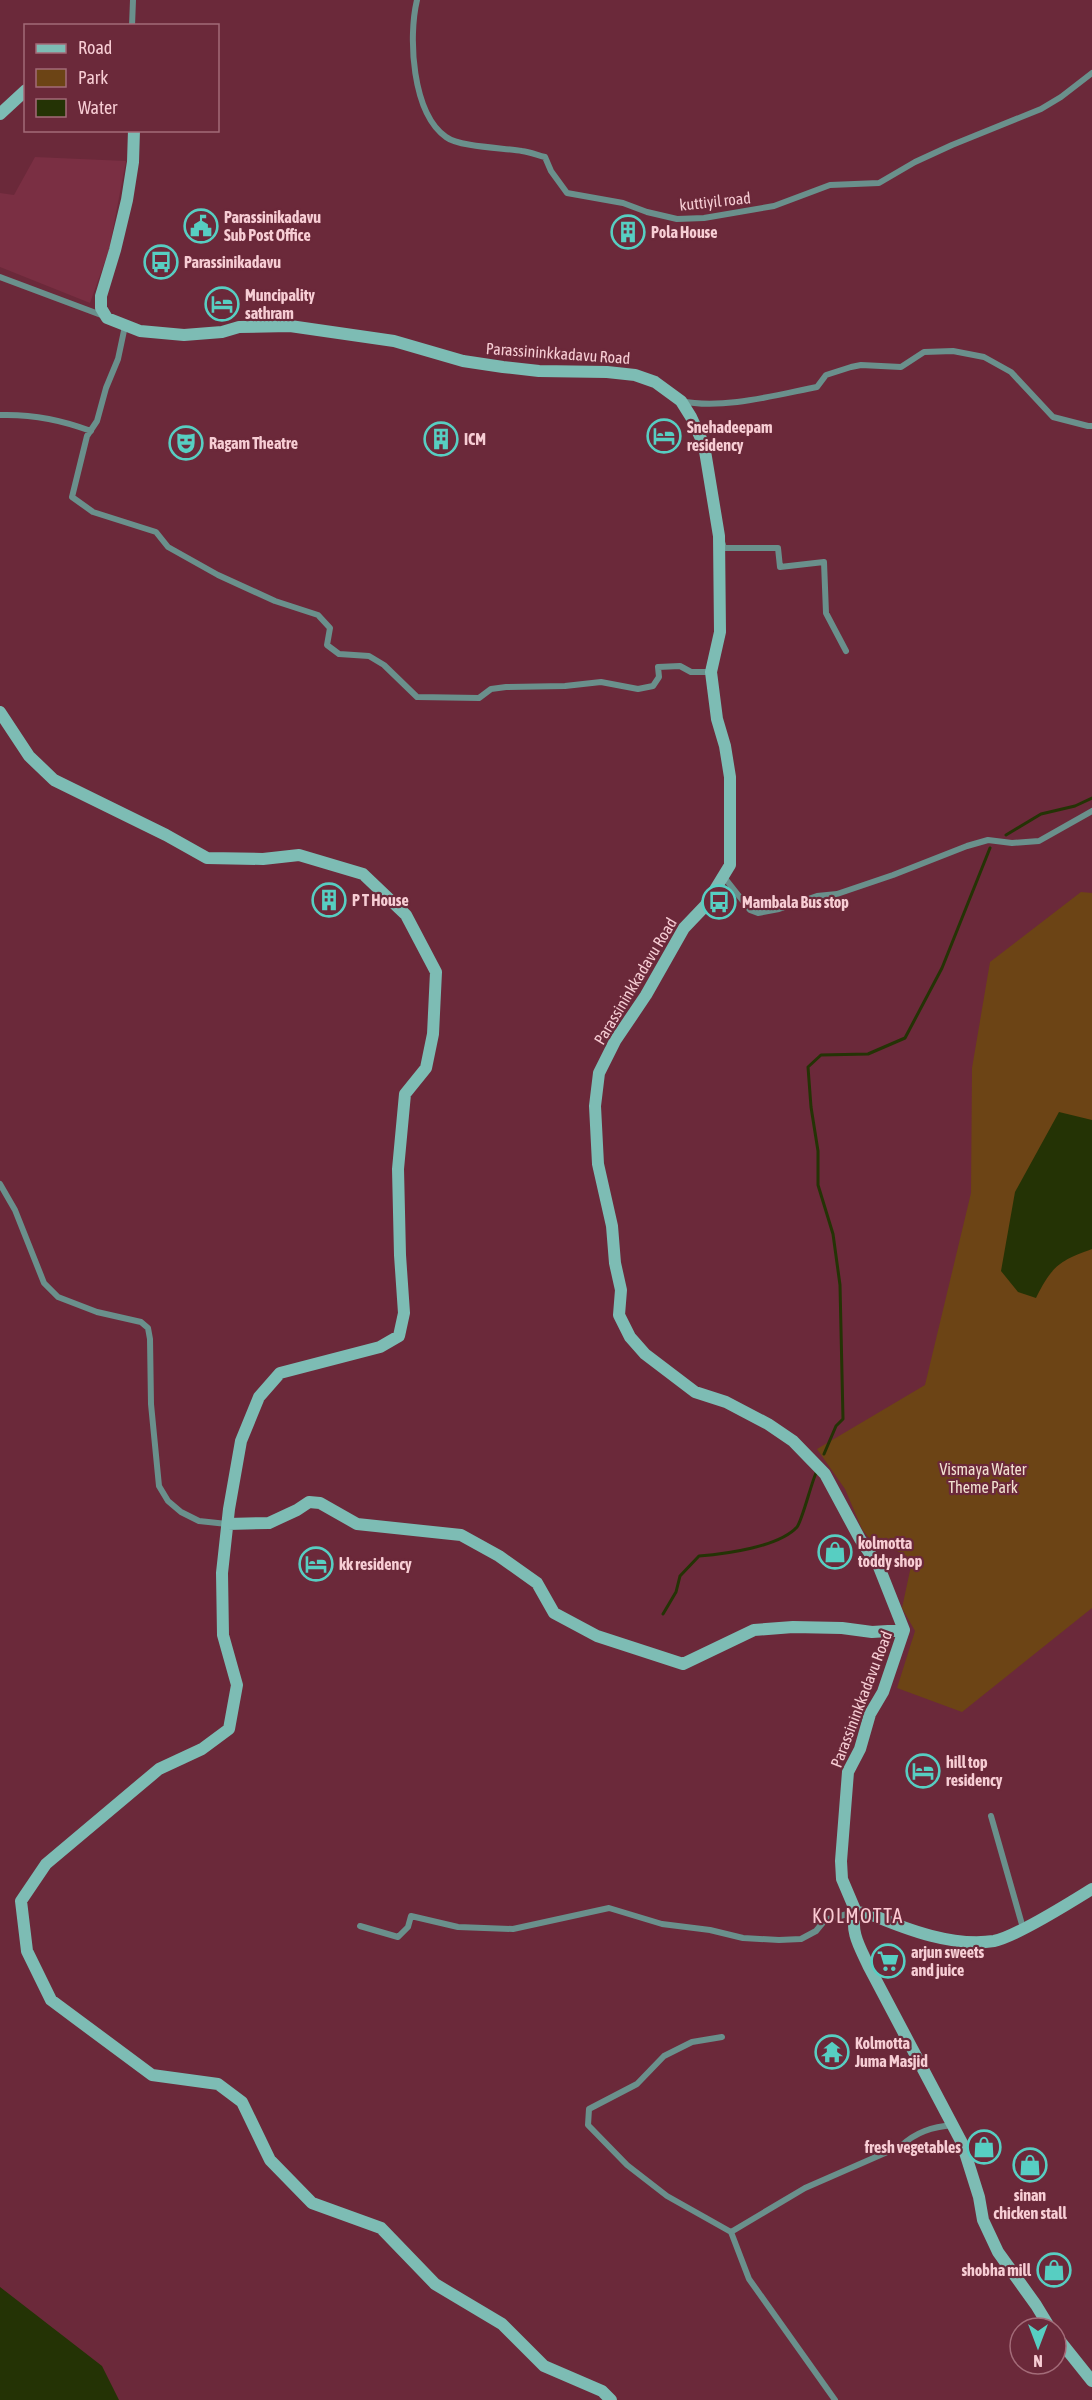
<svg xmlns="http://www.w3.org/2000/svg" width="1092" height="2400" font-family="'Asap Condensed',sans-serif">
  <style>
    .built { fill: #7a2f43 }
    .green { fill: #6c4415 }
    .water { fill: #243305 }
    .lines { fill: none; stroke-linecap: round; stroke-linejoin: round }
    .stream { stroke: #243305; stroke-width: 3 }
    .street { stroke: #6a908c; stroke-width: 6 }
    .secondary { stroke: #7dbcb4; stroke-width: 12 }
    .labels { text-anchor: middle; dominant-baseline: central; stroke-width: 4.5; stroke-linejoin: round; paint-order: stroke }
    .street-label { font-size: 16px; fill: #f7cdd4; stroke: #6b293a }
    .poi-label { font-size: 16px; font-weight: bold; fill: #f7cdd4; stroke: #6b293a; text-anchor: start }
    .park-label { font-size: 16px; fill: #f2e1d0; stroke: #6b293a }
    .quarter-label { font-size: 20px; letter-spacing: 1.5px; fill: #fccad3; stroke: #6b293a }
  </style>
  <rect width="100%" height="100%" fill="#6b293a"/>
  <path class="built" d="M35 157 126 161 109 250 90 303 0 267V193L14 195Z"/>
  <path class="green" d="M1081 892 1092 893V1608L962 1712 897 1688 915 1631 902 1608 911 1566 907 1556 868 1537 862 1529 845 1489 817 1449 925 1385 971 1193 972 1068 990 962Z"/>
  <path class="water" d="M1059 1112 1092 1120V1249C1059 1261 1052 1266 1036 1298L1018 1292 1001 1271 1015 1192Z
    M0 2287 102 2366 119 2400H0Z"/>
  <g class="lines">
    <path class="stream" d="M1006 835 1041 814 1075 806 1092 798
      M824 1454 836 1426 843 1419 840 1285 833 1234 818 1185V1151L811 1107 808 1067 821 1055 868 1054 905 1038 942 968 990 848
      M663 1614 676 1592 680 1576 699 1556C725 1554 779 1547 797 1527 802 1521 811 1484 816 1473"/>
    <path class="street" d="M417 0C408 37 412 113 446 137 459 147 505 148 522 151 530 152 537 155 545 157L551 171 567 193 623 203 647 212 677 219 704 218 774 206 830 185 879 183 915 162 952 145 1041 109 1061 97 1092 73
      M132 26 133 0
      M0 277 104 316
      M125 326 118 359 106 388 97 421 87 436 72 497 93 512 156 532 168 547 218 575 275 601 318 615 330 628 327 645 339 654 369 656 384 665 417 697 479 698 491 689 506 687 565 686 601 682 638 689 653 686 659 677 658 667 680 666 691 672H711
      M681 401C722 410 776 395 817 387L826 375 851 367 861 365 901 367 924 352 953 351 984 357 1011 372 1053 417 1088 426H1092
      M0 415C31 414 62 420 91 431
      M722 542 724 548H778L780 567 824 562 826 613 846 651
      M724 877 750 910 758 913 779 909 817 896 837 894 893 875 967 846 988 840 1012 843 1039 841 1092 811
      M0 1184 15 1210 44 1283 58 1297 97 1312 141 1322 148 1328 150 1339 151 1404 159 1486 168 1501 181 1512 199 1521 227 1524
      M991 1816 1023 1928
      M360 1926 398 1937 408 1927 411 1916 458 1927 513 1929 609 1908 662 1924 710 1930 743 1938 779 1940 801 1939 816 1931 825 1920 855 1912
      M722 2037 692 2042 664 2056 637 2084 589 2109 588 2125 627 2165 667 2196 731 2232 805 2188 901 2146C916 2132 932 2127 953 2125
      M731 2232 749 2279 835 2400"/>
    <path class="secondary" d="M0 114 26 90
      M134 130 133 162 127 200 115 250 101 296V308L107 318 140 331 184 335 222 332 239 327 290 326 394 341 463 361 503 367 539 371 607 372 635 375 655 382 681 401 691 417 704 445 719 536 720 632 711 672 717 719 725 746 730 777V865L705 906 684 928 646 995 615 1041 599 1073 595 1106 598 1164 612 1226 615 1263 621 1290 619 1315 630 1337 645 1354 695 1392 726 1402 768 1424 793 1441 825 1474 860 1539 879 1567 904 1630 883 1692 870 1714 860 1749 848 1772 841 1861 842 1879 856 1912 870 1914C908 1930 953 1947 994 1941 1016 1937 1071 1902 1092 1889
      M0 712 29 756 54 780 166 835 207 858 263 859 299 855 363 874 406 915 436 972 433 1034 426 1068 405 1094 398 1169 400 1255 404 1313 399 1336 380 1347 280 1373 259 1397 241 1441 229 1509 222 1573 223 1635 237 1685 229 1729 202 1749 159 1769 46 1864 21 1901 27 1951 51 2000 152 2075 218 2084 242 2102 270 2160 312 2203 381 2228 435 2284 502 2324 544 2366 602 2391 611 2400
      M228 1524 269 1523 297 1510 309 1502 320 1503 357 1524 461 1535 499 1556 537 1583 554 1613 597 1636 683 1664 754 1630 793 1627 842 1628 872 1632 904 1630
      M856 1912C849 1931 861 1949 869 1967L962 2143 979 2197 983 2220 998 2252 1036 2305 1050 2328
      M1056 2336 1092 2381"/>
  </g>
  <defs>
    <g id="civic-ring" transform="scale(1.725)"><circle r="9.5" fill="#6b293a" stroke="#57cec2" stroke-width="1.5"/><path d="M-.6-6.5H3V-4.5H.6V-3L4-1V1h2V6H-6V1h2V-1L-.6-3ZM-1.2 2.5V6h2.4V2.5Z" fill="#57cec2"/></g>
    <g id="building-ring" transform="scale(1.725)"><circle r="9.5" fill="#6b293a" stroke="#57cec2" stroke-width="1.5"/><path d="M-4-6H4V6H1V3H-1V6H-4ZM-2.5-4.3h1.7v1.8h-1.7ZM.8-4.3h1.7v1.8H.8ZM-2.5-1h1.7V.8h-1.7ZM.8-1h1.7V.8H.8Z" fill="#57cec2"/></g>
    <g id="bus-ring" transform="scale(1.725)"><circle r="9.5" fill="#6b293a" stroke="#57cec2" stroke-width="1.5"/><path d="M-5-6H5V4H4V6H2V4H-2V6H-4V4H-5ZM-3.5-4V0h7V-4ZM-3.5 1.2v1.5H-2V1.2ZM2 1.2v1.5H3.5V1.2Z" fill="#57cec2"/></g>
    <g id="hotel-ring" transform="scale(1.725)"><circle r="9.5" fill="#6b293a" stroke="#57cec2" stroke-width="1.5"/><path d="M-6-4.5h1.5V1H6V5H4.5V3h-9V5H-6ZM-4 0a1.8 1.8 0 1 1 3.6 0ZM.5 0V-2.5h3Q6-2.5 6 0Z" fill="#57cec2"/></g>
    <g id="theatre-ring" transform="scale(1.725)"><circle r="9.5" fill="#6b293a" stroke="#57cec2" stroke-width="1.5"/><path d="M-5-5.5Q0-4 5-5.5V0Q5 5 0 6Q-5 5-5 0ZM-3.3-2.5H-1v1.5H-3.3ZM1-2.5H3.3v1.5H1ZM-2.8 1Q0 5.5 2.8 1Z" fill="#57cec2"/></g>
    <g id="shop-ring" transform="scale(1.725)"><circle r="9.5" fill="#6b293a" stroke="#57cec2" stroke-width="1.5"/><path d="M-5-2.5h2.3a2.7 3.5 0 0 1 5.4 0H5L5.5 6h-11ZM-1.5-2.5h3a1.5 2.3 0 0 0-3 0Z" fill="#57cec2"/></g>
    <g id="supermarket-ring" transform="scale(1.725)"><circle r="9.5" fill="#6b293a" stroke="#57cec2" stroke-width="1.5"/><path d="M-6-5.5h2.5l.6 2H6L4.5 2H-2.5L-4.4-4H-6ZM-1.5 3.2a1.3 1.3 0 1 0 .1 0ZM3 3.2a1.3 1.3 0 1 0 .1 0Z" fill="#57cec2"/></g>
    <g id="temple-ring" transform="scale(1.725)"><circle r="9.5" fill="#6b293a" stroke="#57cec2" stroke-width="1.5"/><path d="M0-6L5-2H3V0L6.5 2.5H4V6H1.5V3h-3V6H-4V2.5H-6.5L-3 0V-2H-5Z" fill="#57cec2"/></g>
  </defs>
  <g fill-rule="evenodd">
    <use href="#civic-ring" x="201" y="226"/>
    <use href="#building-ring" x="628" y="232"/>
    <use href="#bus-ring" x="161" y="262"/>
    <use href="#hotel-ring" x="222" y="304"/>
    <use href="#hotel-ring" x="664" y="436"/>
    <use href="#building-ring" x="441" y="439"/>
    <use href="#theatre-ring" x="186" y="443"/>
    <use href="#building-ring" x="329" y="900"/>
    <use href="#bus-ring" x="719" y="902"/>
    <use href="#shop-ring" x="835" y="1552"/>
    <use href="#hotel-ring" x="316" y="1564"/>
    <use href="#hotel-ring" x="923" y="1771"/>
    <use href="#supermarket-ring" x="888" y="1961"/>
    <use href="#temple-ring" x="832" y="2052"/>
    <use href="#shop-ring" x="984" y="2147"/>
    <use href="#shop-ring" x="1030" y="2165"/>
    <use href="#shop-ring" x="1054" y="2270"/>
  </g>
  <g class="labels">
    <g class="street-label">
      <text transform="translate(715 201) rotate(-6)">kuttiyil road</text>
      <text transform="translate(558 353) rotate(4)">Parassininkkadavu Road</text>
      <text transform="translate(635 981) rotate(-59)">Parassininkkadavu Road</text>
      <text transform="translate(861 1699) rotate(-69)">Parassininkkadavu Road</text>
    </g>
    <g class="poi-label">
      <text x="224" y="217">Parassinikadavu<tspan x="224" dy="18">Sub Post Office</tspan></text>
      <text x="651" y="232">Pola House</text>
      <text x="184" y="262">Parassinikadavu</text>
      <text x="245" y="295">Muncipality<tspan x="245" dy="18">sathram</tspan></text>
      <text x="687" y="427">Snehadeepam<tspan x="687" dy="18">residency</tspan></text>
      <text x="464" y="439">ICM</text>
      <text x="209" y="443">Ragam Theatre</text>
      <text x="352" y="900">P T House</text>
      <text x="742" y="902">Mambala Bus stop</text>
      <text x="858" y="1543">kolmotta<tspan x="858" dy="18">toddy shop</tspan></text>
      <text x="339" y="1564">kk residency</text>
      <text x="946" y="1762">hill top<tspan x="946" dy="18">residency</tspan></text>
      <text x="911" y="1952">arjun sweets<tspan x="911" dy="18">and juice</tspan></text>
      <text x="855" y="2043">Kolmotta<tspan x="855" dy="18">Juma Masjid</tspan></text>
      <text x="961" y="2147" text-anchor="end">fresh vegetables</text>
      <text x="1030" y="2195" text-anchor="middle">sinan<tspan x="1030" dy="18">chicken stall</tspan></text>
      <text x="1031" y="2270" text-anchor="end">shobha mill</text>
    </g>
    <g class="park-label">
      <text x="983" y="1469">Vismaya Water<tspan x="983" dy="18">Theme Park</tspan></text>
    </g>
    <g class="quarter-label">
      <text x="858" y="1915">KOLMOTTA</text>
    </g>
  </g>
  <rect x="24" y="24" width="195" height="108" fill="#6b293a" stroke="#a36b78" stroke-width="1.5"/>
  <rect x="36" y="44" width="30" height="9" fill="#7dbcb4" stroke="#a36b78" stroke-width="1.5"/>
  <text x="78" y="54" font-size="18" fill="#f7cdd4">Road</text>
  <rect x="36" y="69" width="30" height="18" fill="#6c4415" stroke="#a36b78" stroke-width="1.5"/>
  <text x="78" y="84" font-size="18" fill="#f7cdd4">Park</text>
  <rect x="36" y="99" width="30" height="18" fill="#243305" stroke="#a36b78" stroke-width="1.5"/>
  <text x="78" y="114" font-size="18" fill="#f7cdd4">Water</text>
  <g transform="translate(1038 2346) rotate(180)"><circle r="28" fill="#6b293a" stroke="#a36b78" stroke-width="1.5"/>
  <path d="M0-4.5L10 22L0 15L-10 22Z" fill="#57cec2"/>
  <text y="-9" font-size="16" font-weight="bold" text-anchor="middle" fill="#f7cdd4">N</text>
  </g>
</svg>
